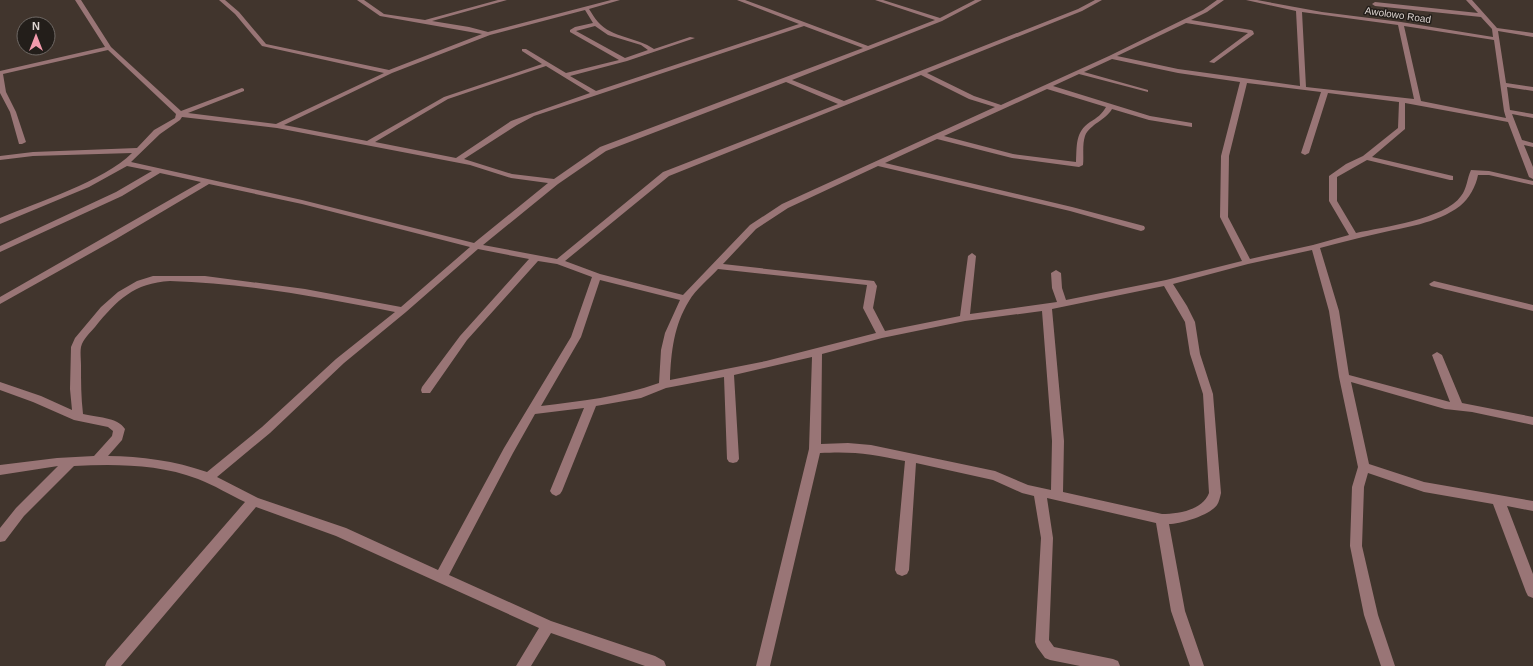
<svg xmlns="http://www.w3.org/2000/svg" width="1533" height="666" font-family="Arial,sans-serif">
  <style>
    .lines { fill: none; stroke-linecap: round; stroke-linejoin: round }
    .minor { fill: #997576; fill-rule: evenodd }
    .labels { text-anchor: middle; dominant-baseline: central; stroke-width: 3; stroke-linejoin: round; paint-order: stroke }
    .far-street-label { font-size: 10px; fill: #dfd6d2; stroke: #231e1a }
  </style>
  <rect width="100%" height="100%" fill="#41352d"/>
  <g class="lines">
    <path class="minor" d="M75 0H81L111 47 181 111 242 88 244 89V91L188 113 276 124 384 73 262 46 235 14 219 0H225L239 12 266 44 389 70 482 34 380 16 357 0H364L384 14 425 20 498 0H507L432 21 469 27 488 32 611 0H620L589 9C592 13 594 18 598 22 612 38 637 37 654 49L690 37 695 38 627 61 570 76 596 91 799 24 737 0H745L868 46 935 20 875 0H883L940 18 975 0H982L942 21 792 80 844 101 1078 9 1095 0H1102L1082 11 927 73 974 96 1001 105 1109 56 1203 10 1217 0H1224L1207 12 1191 20 1251 30 1253 31 1254 34 1214 63 1209 62 1248 33 1186 23 1117 56 1178 69 1300 86 1296 11 1246 0H1257L1322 12 1401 22 1493 37 1492 29 1481 17 1375 6 1372 4 1375 2 1478 13 1466 0H1472L1497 28 1533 33V37L1498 31 1506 83 1533 87V91L1507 87 1510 110 1533 114V118L1512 114 1522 140 1533 143V147L1524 145 1533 167V179L1529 177 1508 122 1405 103V129L1372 157 1453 176V180H1450L1367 160 1337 177V201L1356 233C1383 227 1445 219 1461 196 1467 189 1467 178 1471 170L1489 171 1533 181V185L1489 175H1478C1476 186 1469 199 1460 206 1436 224 1405 227 1376 234 1357 238 1339 243 1320 248L1339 311 1349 375 1450 402 1432 355 1437 352 1442 355 1462 403 1533 417V425L1472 412 1445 409 1351 382 1369 464 1424 482 1533 501V511L1507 506 1533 574V598L1528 596 1526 592 1493 504 1424 492 1368 473 1364 487 1362 546 1378 615 1395 666H1381L1364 615 1350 546 1352 487 1358 467 1339 377 1329 311 1312 250 1248 264 1173 284 1187 306 1195 322 1200 354 1213 394 1221 493C1220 497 1219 502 1217 505 1210 515 1181 524 1169 524L1185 611 1204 666H1190L1171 611 1156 523 1047 498 1053 538 1049 640 1054 647 1113 659 1118 661 1120 666H1080L1050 660 1045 658 1037 647 1035 642 1041 538 1034 496 1022 493 993 480 916 463 909 570 907 574 902 576 897 574 895 570 905 461C873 454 853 451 820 453L770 666H756L809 449 812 357 734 375 739 459 737 462 733 463 729 462 727 459 724 377 666 388 641 398 596 406 562 491 560 494 556 496 552 494 550 491 584 408 535 414 513 453 449 575 551 621 655 656 664 661 666 666H645L551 633 531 666H516L539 628 336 536 256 507 121 666H105L107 661 245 502C230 495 214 485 198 479 158 464 116 464 74 466L24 516 5 541 0 542V528L16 508 58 466 0 475V465L57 458 94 456 112 436 113 431 108 427 74 420 33 402 0 390V382L41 396 72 410 70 389 71 347 75 338 101 307 118 292 137 281 153 276H205L305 289 401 307 470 247 302 204 209 184 116 239 0 304V297L201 182 160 173 122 196 0 252V246L116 192 152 171 127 166 89 187 0 224V218C38 202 104 181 132 153L33 156 0 160V156L33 152 137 148 154 130 175 118 176 114 108 50 3 74 6 92 16 112 26 142 22 144H19L10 112 0 93V71L105 47ZM585 10 593 23 575 27 570 30V32L619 60 566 73 526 49H522V51L542 64 444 97 367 141 284 125 392 73 490 35ZM1302 12 1398 25 1414 99 1306 87ZM595 26 608 35 641 45 648 50 625 58 576 31ZM804 26 863 48 600 147 554 179 512 174 464 159 517 125 534 116ZM1404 26 1494 40 1504 111 1506 118 1421 101ZM1112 59 1178 73 1240 82 1221 156 1220 217 1242 261 1166 280 1066 300 1062 288 1061 273 1056 270 1051 273 1052 288 1057 302 970 314 976 256 972 253 968 256 960 316 885 331 873 308 877 286 874 281 723 264 756 229 788 208 878 166 1070 211 1141 231 1144 230 1145 228 1144 226 1072 207 885 163 937 139 1012 158 1079 167 1083 165C1084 156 1082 145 1085 136 1090 124 1106 120 1112 109L1149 120 1192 127V123L1150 116 1053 86 1079 74 1148 92V90L1084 72ZM546 66 590 93 530 114 511 121 456 158 375 142 448 99ZM921 75 969 99 995 107 782 204 750 225 683 295 600 274 565 261 669 176ZM786 82 838 104 663 172 557 259 483 245 558 184 606 151ZM1247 83 1321 92 1301 153 1305 155 1309 153 1328 93 1399 102 1398 128 1363 156 1346 164 1329 176V201L1349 235 1313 245 1250 259 1228 217 1229 156ZM1047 89 1106 107C1102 114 1097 118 1090 122 1075 132 1077 146 1076 162L1013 154 944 136ZM182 117 277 128 470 165 511 178 548 183 474 243 302 200 131 162 160 134 180 120ZM478 249 529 259 460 336 422 387 421 390 422 393H430L467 340 538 261 557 264 592 277 571 337 504 448 438 570 346 528 258 498 217 477 270 433 344 363 406 312ZM718 269 867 285 863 308 876 333 766 361 670 380C671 352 674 325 689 301 696 289 709 279 718 269ZM600 280 680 300 665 333 661 350 659 383C621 397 580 401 541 406L581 337ZM170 281C246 283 321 298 395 312L336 359 262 427 207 472C175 461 141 456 108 456L122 440 125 429C118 417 95 417 83 414 81 397 81 382 81 365 81 360 80 352 81 347 83 339 90 333 95 327 117 300 134 283 170 281ZM1164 286 1185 322 1190 354 1203 394 1209 493C1203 510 1178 514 1162 514L1063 492 1064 441 1052 309ZM1042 311 1052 441 1051 490 1028 485 995 471 871 445 848 443 821 444 822 354 882 338 965 321Z
      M1434 281 1533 305V311L1431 286 1429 284Z"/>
  </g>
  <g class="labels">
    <g class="far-street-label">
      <text transform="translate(1398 15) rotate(8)">Awolowo Road</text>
    </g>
  </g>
  <g transform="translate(36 36)"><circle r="19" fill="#231e1a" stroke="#6e6864"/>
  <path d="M0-3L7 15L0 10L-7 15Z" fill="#f39aac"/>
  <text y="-6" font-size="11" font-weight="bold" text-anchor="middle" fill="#dfd6d2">N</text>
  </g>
</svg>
